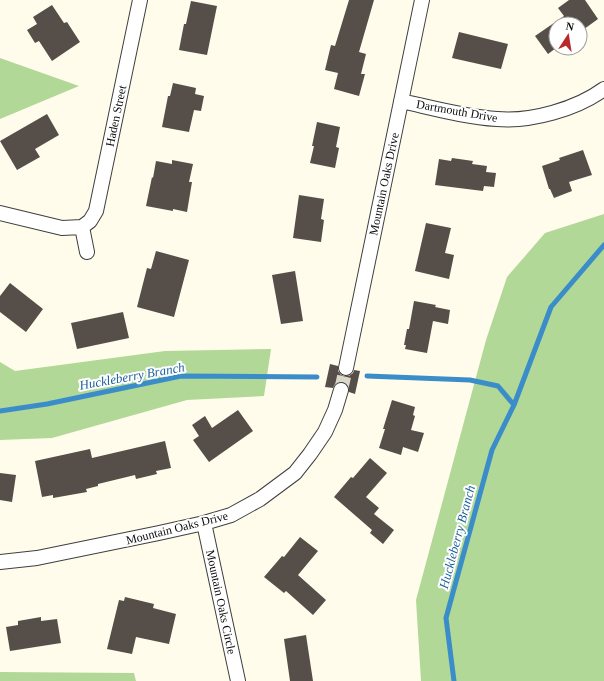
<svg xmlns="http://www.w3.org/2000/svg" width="604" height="681" font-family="Georgia,serif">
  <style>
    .forest { fill: #b2d897 }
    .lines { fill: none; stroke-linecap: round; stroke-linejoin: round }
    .stream { stroke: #3b8dca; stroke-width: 5 }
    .building { fill: #554e49 }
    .street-tunnel { stroke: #dbd8ca; stroke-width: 14; stroke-dasharray: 14 7; stroke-linecap: butt }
    .street-casing { stroke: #3f3f3f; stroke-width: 16 }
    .street { stroke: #fff; stroke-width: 14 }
    .labels { text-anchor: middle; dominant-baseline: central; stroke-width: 4; stroke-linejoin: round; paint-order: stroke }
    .street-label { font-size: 12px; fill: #0c0c0c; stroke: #fff }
    .water-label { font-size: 13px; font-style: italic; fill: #195e9b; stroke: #fff }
  </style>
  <rect width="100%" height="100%" fill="#fffcec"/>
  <path class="forest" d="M0 58 79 86 0 119Z
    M604 214V681H421L416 600 486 340 507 277 545 233Z
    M271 349 264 396 187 400 52 438 0 440V362L15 371 165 351Z
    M0 672 134 673 136 681H0Z"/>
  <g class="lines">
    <path class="stream" d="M367 376 470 380 498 386 514 405
      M0 411 47 404 181 376 317 377
      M454 681 446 618 492 450 514 405 551 307 604 245"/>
  </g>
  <path class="building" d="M349 0H374L359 52 366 54 361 74H365L359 96 334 89 338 73 325 70 331 45 335 46Z
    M569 0H585L598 19 580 32V24H556V48L548 54 535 36 564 16 558 8Z
    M191 1 217 6 207 55 179 50 184 24H186Z
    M52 5 64 23 67 22 80 42 52 61 39 41 35 43 27 30 37 24 33 17Z
    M459 32 508 44 501 69 452 58Z
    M173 83 196 88 195 94 204 96 201 111 194 110 189 132 162 127 168 96H170Z
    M47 114 59 135 35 149 40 157 17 170 0 141Z
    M317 122 340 127 336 147 339 148 335 168 310 163 314 146H312Z
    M583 150 592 175 569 182 572 191 554 198 550 189H549L542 166 560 160 559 158Z
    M452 158 473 161 472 164 487 166 486 172 496 173 494 187 484 186 483 191 435 185 439 159 451 161Z
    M172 160 193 164 189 182H192L187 212 173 209V211L146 206 152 177 153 178 156 161 172 164Z
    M299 195 324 199 321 219 324 220 321 242 293 238Z
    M426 223 451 228 445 253 454 255 449 279 415 271Z
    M156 251 189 260 174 317 137 307 147 268 151 269Z
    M295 271 303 321 281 324 272 275Z
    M10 283 43 309 26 332 0 312V296Z
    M414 301 436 305 435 307 450 310 448 324 433 321 427 353 405 349 406 345H404L407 329H409Z
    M123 312 129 338 77 349 71 323Z
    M330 364 338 366V371L341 375 344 376H349L353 373 354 370 360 371 355 394 349 392V388L347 384 343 382H339L335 384 333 388 325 387Z
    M392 400 415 407 413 415 415 416 411 430 424 433 418 452 403 447 401 455 379 448 385 429H383Z
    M238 410 253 431 209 462 193 440 199 436 192 425 205 416 212 428Z
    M165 441 171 468 156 471 157 474 136 479 135 475 98 484V486L86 489 87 492 53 498V495L42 497 35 461 90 449 92 458Z
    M370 458 387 473 366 497 379 508 374 514 394 530 383 544 370 533 372 530 334 497 351 477 353 478Z
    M0 473 16 475 12 502 0 500Z
    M300 537 318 551 298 575 326 600 313 615 286 591 284 593 264 577 282 556 284 557Z
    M125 597 154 604 153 608 176 614 169 644 136 637 132 654 107 649 119 600 124 601Z
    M41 617V621L57 619 61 643 10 651 6 627 18 625V621Z
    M306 635 313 681H290L284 639Z"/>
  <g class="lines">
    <path class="street-tunnel" d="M341 390 346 368"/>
    <g class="street-casing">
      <path id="street" d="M401 101C433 108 465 117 497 119 531 122 577 109 604 89
        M0 213 62 228 82 227
        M82 227 90 221 96 211 140 0
        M82 227 87 252
        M346 368 422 0
        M204 523 238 681
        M0 562 37 558 159 533 204 523 231 515 260 499 295 473 310 454 325 432 335 410 341 390"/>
    </g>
    <use href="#street" class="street"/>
  </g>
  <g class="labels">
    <g class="street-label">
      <text transform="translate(457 111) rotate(10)">Dartmouth Drive</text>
      <text transform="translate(116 116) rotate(-78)">Haden Street</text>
      <text transform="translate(384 184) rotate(-78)">Mountain Oaks Drive</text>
      <text transform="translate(177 528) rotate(-14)">Mountain Oaks Drive</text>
      <text transform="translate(221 602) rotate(78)">Mountain Oaks Circle</text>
    </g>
    <g class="water-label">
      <text transform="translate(132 376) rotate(-10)">Huckleberry Branch</text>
      <text transform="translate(457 537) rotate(-75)">Huckleberry Branch</text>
    </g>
  </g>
  <g transform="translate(568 36) rotate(12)"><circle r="19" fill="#ffffff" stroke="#9e9e9e"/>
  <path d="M0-3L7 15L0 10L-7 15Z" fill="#b9282a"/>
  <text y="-6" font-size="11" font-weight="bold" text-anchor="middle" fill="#0c0c0c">N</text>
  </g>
</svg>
